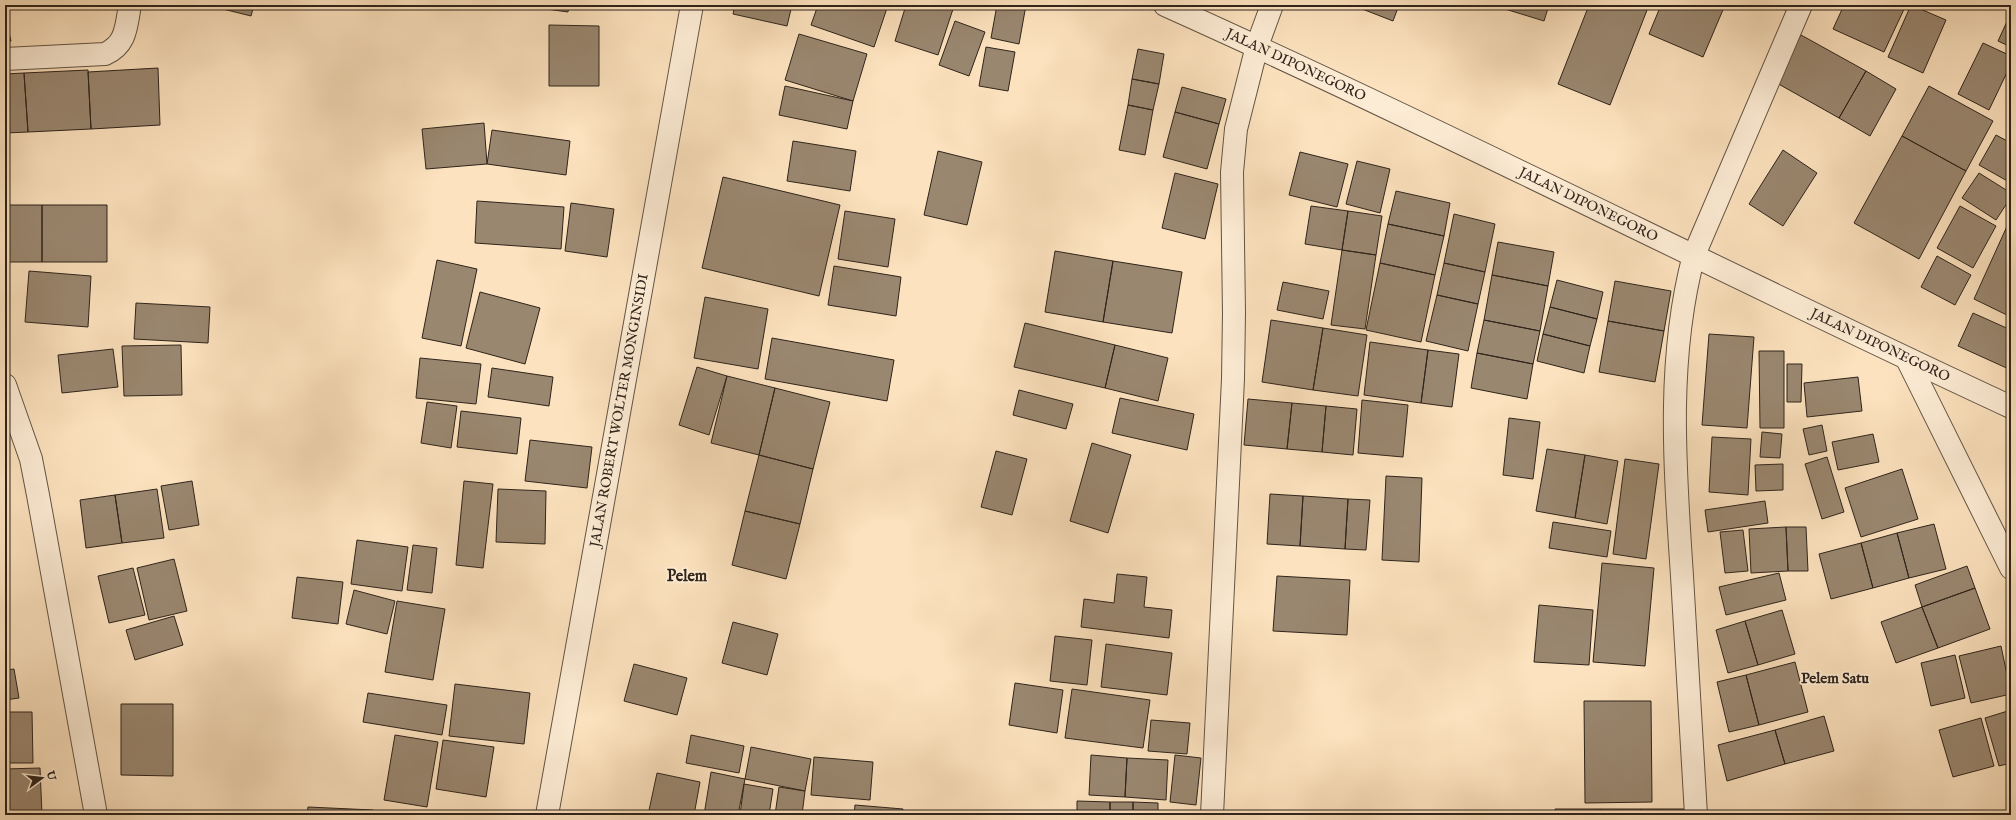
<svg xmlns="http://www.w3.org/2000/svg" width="2016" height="820" font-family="'IM FELL English',serif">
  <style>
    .building { fill: #9a8770; stroke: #2f241b }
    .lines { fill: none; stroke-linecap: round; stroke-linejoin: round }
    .minor-casing { stroke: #625444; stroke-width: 24 }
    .tertiary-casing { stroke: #625444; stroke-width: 24 }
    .minor { stroke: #fdecd5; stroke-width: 22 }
    .tertiary { stroke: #fdecd5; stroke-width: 22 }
    .labels { text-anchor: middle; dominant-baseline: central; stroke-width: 3.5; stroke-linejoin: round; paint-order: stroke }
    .street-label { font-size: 14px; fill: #2f241b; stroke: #fdecd5 }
    .neighbourhood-label { font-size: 15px; font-weight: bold; fill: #2f241b; stroke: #fdecd5 }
    .quarter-label { font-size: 16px; font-weight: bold; fill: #2f241b; stroke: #fdecd5 }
  </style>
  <rect width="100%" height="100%" fill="#fce2be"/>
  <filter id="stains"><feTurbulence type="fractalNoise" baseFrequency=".005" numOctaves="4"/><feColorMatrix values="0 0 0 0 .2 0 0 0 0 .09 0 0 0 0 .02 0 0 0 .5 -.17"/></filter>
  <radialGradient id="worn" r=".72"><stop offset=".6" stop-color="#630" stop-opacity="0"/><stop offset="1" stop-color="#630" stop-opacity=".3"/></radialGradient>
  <path class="building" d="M207 5H254L251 16Z
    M518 5H569L568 12Z
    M735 5H792L787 26 733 14Z
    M818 5H888L874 47 811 25Z
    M906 5H940L953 9 938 55 895 41Z
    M997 5H1026L1019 44 991 38Z
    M1352 5H1399L1393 21Z
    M1506 5H1549L1544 21 1505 9Z
    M1589 5H1649L1610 105 1558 84Z
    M1661 5H1725L1703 57 1649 34Z
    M1772 5H1786L1785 10Z
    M1844 5H1906L1884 52 1833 29Z
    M1911 5 1946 20 1923 73 1888 57Z
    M5 15 11 41 5 43Z
    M2010 15H2011V47L1998 41Z
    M955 21 985 32 969 76 939 65Z
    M549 25 599 26V86H549Z
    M799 34 867 54 853 101 785 80Z
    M1801 35 1866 71 1839 118 1775 82Z
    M1983 43 2011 56V64L1989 110 1958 94Z
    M986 47 1015 52 1008 91 979 86Z
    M1138 49 1164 54 1159 84 1132 79Z
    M158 68 160 125 91 129 88 72Z
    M88 70 91 129 28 132 24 73Z
    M1866 71 1896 89 1870 136 1839 118Z
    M24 73 28 132 5 133V74Z
    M1132 79 1159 84 1153 110 1128 105Z
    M785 86 853 101 847 129 779 115Z
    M1929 86 1993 121 1966 171 1902 136Z
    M1182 87 1226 99 1219 124 1175 112Z
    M1128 105 1153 110 1145 155 1119 150Z
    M1175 112 1219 124 1207 169 1163 157Z
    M484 123 487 164 426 169 422 129Z
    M492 130 570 141 566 175 487 164Z
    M1996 135 2011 143V183L1979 165Z
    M1902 136 1966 171 1919 259 1854 223Z
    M793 141 856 151 850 191 787 181Z
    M1783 150 1817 173 1783 226 1749 204Z
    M938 151 982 162 967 225 924 215Z
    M1300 152 1348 164 1337 207 1289 195Z
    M1357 161 1390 169 1380 213 1346 204Z
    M1175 173 1218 184 1205 239 1162 228Z
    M1979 173 2011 193V197L1996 220 1962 198Z
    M723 177 840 205 819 296 702 268Z
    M1396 191 1450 203 1444 236 1388 224Z
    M477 201 564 207 561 249 475 243Z
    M571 203 614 209 607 257 565 251Z
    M5 205H42V262H5Z
    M42 205H107V262H42Z
    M1311 206 1348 211 1342 250 1305 244Z
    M1960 206 1996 226 1973 268 1937 248Z
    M845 211 895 219 888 267 838 259Z
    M1348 211 1382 216 1376 255 1342 250Z
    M1454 214 1495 224 1485 272 1444 263Z
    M1388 224 1444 236 1435 275 1380 263Z
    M2008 224 2011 226V317L1974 299Z
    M1498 242 1554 252 1548 286 1492 275Z
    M1342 250 1376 255 1365 329 1331 325Z
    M1055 251 1113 261 1103 322 1045 312Z
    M1937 256 1971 275 1955 305 1921 287Z
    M437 260 477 269 461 346 422 338Z
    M1113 261 1182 272 1172 333 1103 322Z
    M1380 263 1435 275 1421 342 1366 330Z
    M1444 263 1485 272 1478 304 1437 295Z
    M834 266 901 277 896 316 828 305Z
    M29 271 91 276 88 327 25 322Z
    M1492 275 1548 286 1540 331 1484 320Z
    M1557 280 1603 292 1597 319 1550 307Z
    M1615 281 1671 291 1664 331 1608 321Z
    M1283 282 1329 291 1323 319 1277 310Z
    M480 292 540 308 525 364 466 348Z
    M1437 295 1478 304 1468 351 1426 341Z
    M705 297 768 309 758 369 694 358Z
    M136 303 210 307 208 343 134 339Z
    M1550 307 1597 319 1590 346 1543 334Z
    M1973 313 2011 330V370L1958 346Z
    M1271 320 1323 328 1313 390 1262 382Z
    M1484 320 1540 331 1533 364 1477 353Z
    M1608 321 1664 331 1655 382 1599 372Z
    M1025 323 1115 345 1105 388 1014 367Z
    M1323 328 1367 335 1358 396 1313 390Z
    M1543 334 1590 346 1584 373 1537 361Z
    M1709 334 1754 337 1747 428 1702 425Z
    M772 338 894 360 887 401 765 379Z
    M1370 342 1428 350 1421 403 1364 395Z
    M181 345 182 395 124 396 122 346Z
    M1115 345 1168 358 1158 401 1105 388Z
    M113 349 118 387 62 393 58 355Z
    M1428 350 1459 354 1452 407 1421 403Z
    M1759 351H1784V428H1760Z
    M1477 353 1533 364 1527 399 1471 388Z
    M420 358 481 364 476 404 416 398Z
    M1787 364H1802L1801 402H1787Z
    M697 367 727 376 709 435 679 425Z
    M492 368 553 377 549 406 488 397Z
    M727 376 775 388 759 455 711 443Z
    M1858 377 1862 411 1807 417 1804 383Z
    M775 388 830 402 813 469 759 455Z
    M1019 390 1073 404 1066 429 1013 415Z
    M1120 398 1194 414 1187 450 1112 433Z
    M1248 399 1292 403 1287 449 1244 445Z
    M1362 400 1408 405 1403 457 1358 453Z
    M427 402 457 406 451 448 421 443Z
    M1292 403 1326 406 1322 452 1287 449Z
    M1326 406 1357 409 1353 455 1322 452Z
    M461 411 521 418 517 454 457 447Z
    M1509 418 1540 422 1533 479 1503 475Z
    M1822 425 1827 451 1809 455 1803 429Z
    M1762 432 1782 434 1780 458 1760 457Z
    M1873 434 1879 462 1838 470 1832 442Z
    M1712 437 1751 439 1748 495 1709 492Z
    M530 440 592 447 587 488 525 481Z
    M1092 443 1131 455 1108 533 1070 521Z
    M1547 449 1585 455 1575 518 1536 511Z
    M996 451 1027 459 1012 515 981 507Z
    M759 455 813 469 800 524 745 511Z
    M1585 455 1618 461 1607 524 1575 518Z
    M1827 457 1844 512 1822 519 1805 464Z
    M1625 459 1659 464 1646 559 1613 554Z
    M1783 464V490L1756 491 1755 465Z
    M1902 469 1918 519 1861 537 1845 488Z
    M1386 476 1422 478 1419 562 1382 560Z
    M192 481 199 525 169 530 161 486Z
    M464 481 493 484 483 568 456 565Z
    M157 489 164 538 122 543 115 495Z
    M498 489 546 491 545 544 496 542Z
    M1270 494 1303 496 1300 546 1267 544Z
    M115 495 122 543 86 548 80 500Z
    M1303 496 1348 499 1345 549 1300 546Z
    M1348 499 1370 500 1366 550 1345 549Z
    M1765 501 1768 523 1708 532 1705 510Z
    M745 511 800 524 786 579 732 565Z
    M1553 522 1611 531 1607 557 1549 548Z
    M1934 524 1946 569 1909 578 1897 533Z
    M1786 527 1788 571 1751 573 1749 529Z
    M1786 527H1806L1808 571H1788Z
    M1743 530 1748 571 1725 573 1720 532Z
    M1897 533 1909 578 1873 588 1861 543Z
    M357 540 408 547 402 591 351 584Z
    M1861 543 1873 588 1831 599 1819 554Z
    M413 545 437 548 432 593 407 590Z
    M174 559 187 611 149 620 137 568Z
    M1602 563 1654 568 1645 666 1593 662Z
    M1967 566 1975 588 1922 607 1915 585Z
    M133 568 145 615 109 623 98 576Z
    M1779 573 1786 600 1726 615 1719 587Z
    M1117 574 1147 577 1144 607 1172 610 1169 638 1081 627 1084 599 1114 603Z
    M1277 576 1350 580 1347 635 1273 631Z
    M297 577 343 582 338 624 292 618Z
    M1975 588 1990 629 1938 648 1922 607Z
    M354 590 395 601 387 634 346 624Z
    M397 601 445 609 433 680 385 672Z
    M1539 605 1593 610 1589 665 1534 662Z
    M1922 607 1938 648 1896 663 1881 622Z
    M1782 610 1795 654 1758 665 1745 621Z
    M174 616 183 645 135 660 126 630Z
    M1745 621 1758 665 1728 673 1716 630Z
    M733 622 778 634 767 675 722 663Z
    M1055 636 1092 640 1087 685 1050 681Z
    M1106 644 1172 653 1167 695 1101 687Z
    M2001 646 2011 694 1971 703 1959 656Z
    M1955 655 1965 698 1931 706 1921 663Z
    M1795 662 1808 712 1759 725 1746 675Z
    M634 664 687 678 677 715 624 701Z
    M14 669 19 698 5 700V670Z
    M1746 675 1759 725 1729 732 1717 682Z
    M1015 683 1063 690 1057 733 1009 725Z
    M455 684 530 693 524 744 449 736Z
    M1072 689 1150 700 1143 748 1065 738Z
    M368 693 447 705 442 735 363 722Z
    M1584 701H1651L1652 802 1585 803Z
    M121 704H173V776L121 775Z
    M2011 710V763L1999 766 1985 718Z
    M5 712H32L33 763H5Z
    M1824 716 1834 751 1785 764 1775 730Z
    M1981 718 1994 766 1953 777 1939 730Z
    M1151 720 1190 723 1187 754 1148 751Z
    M1775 730 1785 764 1727 781 1718 745Z
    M395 735 438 742 427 807 384 800Z
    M691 735 744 746 739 773 686 763Z
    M443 740 494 747 486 797 436 789Z
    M751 747 811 759 805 791 745 779Z
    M1091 755 1127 758 1125 797 1089 795Z
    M1175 755 1201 758 1196 805 1170 802Z
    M814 757 873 762 870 800 811 795Z
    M1127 758 1168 760 1166 800 1125 797Z
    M40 768 42 815H5V769Z
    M711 772 745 779 738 815H704Z
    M657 773 700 782 694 815H648Z
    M744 784 773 789 769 815H740Z
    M779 787 805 791 802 815H775Z
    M1077 801 1110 802V815H1077Z
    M1110 802H1133V815H1110Z
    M1133 802 1158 803V815H1133Z
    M855 805 903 809V815H854Z
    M308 807 373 810V815H307Z
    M1555 809H1600V815H1555Z
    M1600 809H1641V815H1600Z
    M1641 809H1685V815H1641Z"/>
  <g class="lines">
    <g class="minor-casing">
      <path id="minor" d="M5 59 105 54C127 44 126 26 130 5
        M1907 359 2011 568
        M5 385 31 459 38 495 96 815
        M1212 815 1233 379 1234 313 1232 172 1236 129 1257 46 1272 5
        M1696 815C1691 735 1687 656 1682 576 1675 469 1666 360 1694 255L1801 5"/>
    </g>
    <g class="tertiary-casing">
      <g id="tertiary">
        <path id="s1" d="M1165 5C1450 133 1728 276 2011 407"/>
        <path id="s2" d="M547 815 692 5"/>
      </g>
    </g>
    <use href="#minor" class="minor"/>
    <use href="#tertiary" class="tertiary"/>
  </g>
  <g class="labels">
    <g class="street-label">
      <text stroke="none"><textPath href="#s1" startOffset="144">JALAN DIPONEGORO</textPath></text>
      <text stroke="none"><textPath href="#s1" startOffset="468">JALAN DIPONEGORO</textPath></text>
      <text stroke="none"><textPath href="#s1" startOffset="792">JALAN DIPONEGORO</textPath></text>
      <text stroke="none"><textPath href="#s2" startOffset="411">JALAN ROBERT WOLTER MONGINSIDI</textPath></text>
    </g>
    <g class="neighbourhood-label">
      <text x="1835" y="678">Pelem Satu</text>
    </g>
    <g class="quarter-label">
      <text x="687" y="577">Pelem</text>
    </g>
  </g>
  <rect width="2016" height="820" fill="none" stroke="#fce2be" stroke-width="20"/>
  <rect x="6" y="6" width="2004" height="808" fill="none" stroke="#2f241b" stroke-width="2"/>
  <rect x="10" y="10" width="1996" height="800" fill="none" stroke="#2f241b"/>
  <g transform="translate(42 778) rotate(75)" stroke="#fdecd5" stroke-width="3" paint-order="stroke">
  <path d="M0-3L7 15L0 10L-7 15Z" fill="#2f241b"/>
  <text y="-6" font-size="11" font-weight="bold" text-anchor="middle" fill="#2f241b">U</text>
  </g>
  <rect width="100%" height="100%" filter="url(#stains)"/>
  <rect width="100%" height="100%" fill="url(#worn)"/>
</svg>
